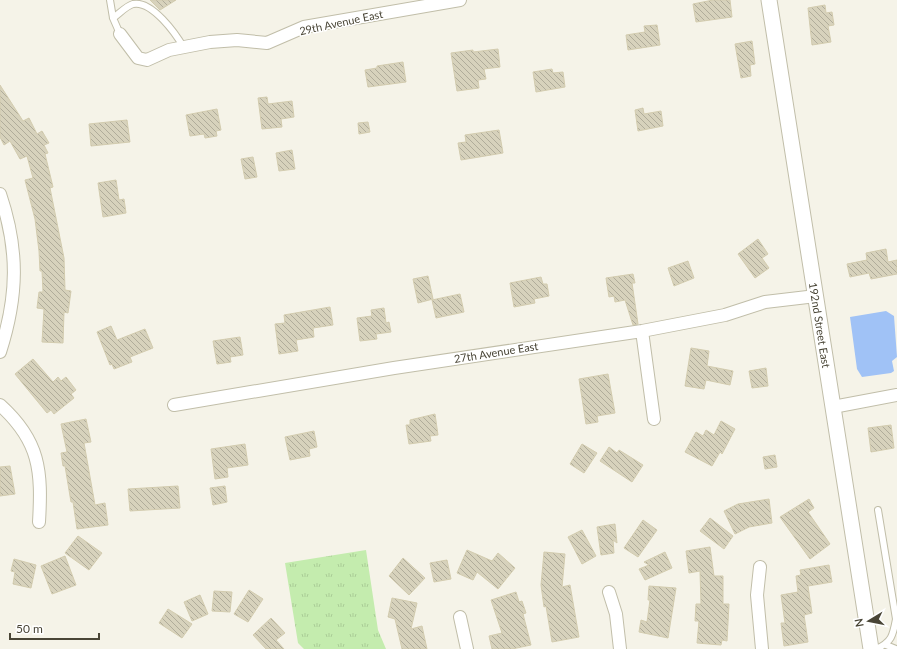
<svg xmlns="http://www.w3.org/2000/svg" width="897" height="649" font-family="Lato,sans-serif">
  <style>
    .grass { fill: url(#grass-tufts) }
    .water { fill: #a0c2f6 }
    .building { fill: url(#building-back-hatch); stroke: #d3ccaf }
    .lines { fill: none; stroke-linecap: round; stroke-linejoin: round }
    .service-casing { stroke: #c1bea9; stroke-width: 8 }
    .minor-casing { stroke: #c1bea9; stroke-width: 14 }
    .tertiary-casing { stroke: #c1bea9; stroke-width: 17 }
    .service { stroke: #fff; stroke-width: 6 }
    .minor { stroke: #fff; stroke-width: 12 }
    .tertiary { stroke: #fff; stroke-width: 15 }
    .labels { text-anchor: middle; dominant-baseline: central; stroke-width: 3; stroke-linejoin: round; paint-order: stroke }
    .street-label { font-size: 11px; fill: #494536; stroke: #fff }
  </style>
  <defs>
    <pattern id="grass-tufts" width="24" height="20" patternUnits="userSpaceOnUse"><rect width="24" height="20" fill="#c4ecae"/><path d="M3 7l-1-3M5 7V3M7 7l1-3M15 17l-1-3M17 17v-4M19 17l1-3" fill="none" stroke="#aacc96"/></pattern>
    <pattern id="building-back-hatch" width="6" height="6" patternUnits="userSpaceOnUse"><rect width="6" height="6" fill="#d7d2bc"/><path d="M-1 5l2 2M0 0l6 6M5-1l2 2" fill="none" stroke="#b0ac9a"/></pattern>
  </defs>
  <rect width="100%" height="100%" fill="#f5f3e8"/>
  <path class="grass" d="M366 550 378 630 386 649H304L298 643 285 563Z"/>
  <path class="water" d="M886 311 894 316 897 357 892 361 894 371 891 373 862 377 857 369 850 317Z"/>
  <path class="building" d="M150 0H176L160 10Z
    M713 0H730L732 17 696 22 693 4Z
    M825 5 826 13 832 12 834 25 828 26 831 42 812 45 808 8Z
    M657 25 660 45 628 50 626 35 645 32 644 26Z
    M752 41 755 64 750 65 751 76 741 78 735 44Z
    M498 49 500 67 484 69 486 79 478 80 479 88 457 91 451 53 473 50V52Z
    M403 62 406 82 368 87 365 70 377 68V66Z
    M552 69 553 73 563 72 565 87 536 92 533 72Z
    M0 85 23 121 29 118 37 134 42 131 49 143 44 145 48 153 45 154 53 187 50 188 64 258 65 290 71 291 68 313 64 312 63 343 42 342 44 309 37 308 39 292H43L42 271H40L39 251 35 219 25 180 33 178 27 156 20 159 10 141 4 145 0 137Z
    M267 97 268 104 292 101 294 117 281 119 282 127 262 129 258 98Z
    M643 108 644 114 661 111 663 126 638 131 635 110Z
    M217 109 221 130 216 131 217 136 205 138 204 134 190 136 186 115Z
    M127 120 130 142 91 146 89 124Z
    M368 122 370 132 359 134 358 123Z
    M499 130 503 153 461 160 458 143 466 142 465 135Z
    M292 150 295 169 279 171 276 153Z
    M253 157 257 177 245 179 241 159Z
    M116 180 119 200 124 199 126 213 103 217 98 183Z
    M758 239 768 254 762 258 769 268 755 278 738 254Z
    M886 249 888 262 897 260V274L871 279 869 273 850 277 847 264 867 260 866 253Z
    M688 261 694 278 674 286 668 268Z
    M633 274 635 283H632L638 324 633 325 625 300 615 302 614 296 609 297 606 278Z
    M428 276 433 299 418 303 413 279Z
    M541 277 543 284H547L549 296 534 299 535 303 514 307 510 283Z
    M460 294 464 312 436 318 432 300Z
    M330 307 333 325 313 328 314 337 296 340 298 351 279 354 275 324 285 323 284 315Z
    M384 308 386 323 389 322 391 332 376 334 377 339 360 341 357 318 372 316 371 310Z
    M111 326 117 340 145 329 153 348 130 357 132 362 114 369 112 364 110 365 97 332Z
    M240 337 243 355 230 357 231 362 217 364 213 341Z
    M691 348 709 351 707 366 733 371 730 385 706 380 704 389 685 386Z
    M33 359 53 382 58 377 61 381 66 377 76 390 71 394 74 398 54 414 51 410 47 413 15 374Z
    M766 368 768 386 752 388 749 371Z
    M608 374 615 413 597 416 598 422 586 424 579 379Z
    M435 414 438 435 430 436 431 441 409 444 406 425H410V420Z
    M86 419 91 442 84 443 95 505 105 503 108 525 77 529 73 502H71L65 466H63L61 453 67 452 61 424Z
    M721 421 735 429 722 454 720 452 712 466 685 452 696 432 703 436 706 430 714 435Z
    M891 425 894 448 871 452 868 428Z
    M314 431 317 447 309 449 310 456 290 460 285 437Z
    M245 444 248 465 227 468 228 477 215 479 211 449Z
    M582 444 597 453 584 473 570 464Z
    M609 447 617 453 619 450 643 465 632 482 600 461Z
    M775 455 777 467 765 469 763 457Z
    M10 466 15 494 0 496V467Z
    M178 486 180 508 130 511 128 489Z
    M225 486 227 502 213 505 210 488Z
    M769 499 772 523 749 527 735 534 724 511 738 504Z
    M809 499 814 508 808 512 830 544 810 559 780 517Z
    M710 518 733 536 724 549 700 531Z
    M643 520 657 530 638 557 624 548Z
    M615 524 617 543 613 540 614 553 601 555 597 527Z
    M582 530 596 556 582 564 568 537Z
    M78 536 102 553 89 570 65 553Z
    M710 547 714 576H723V604H729L727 641 722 640 721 645 697 643 699 621H695L696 604H701L700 571 689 573 686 551Z
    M467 550 492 561 498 553 515 568 498 589 477 572 473 580 457 573Z
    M544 552 565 554 562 587 570 585 579 637 552 642 546 606 544 607 541 585Z
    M665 552 672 568 645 580 639 569 649 565 644 562Z
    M65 556 76 585 52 594 41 566Z
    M403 558 425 578 409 595 389 576Z
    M14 559 36 565 31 588 13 584 15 572 11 571Z
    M447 560 451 579 434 582 430 563Z
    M829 565 832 582 808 586 812 613 804 615 808 642 784 646 781 623H785L781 595 798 592 796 576 801 575 800 570Z
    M649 586 676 588 668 638 639 632 641 620 647 622 650 600H648Z
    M249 590 263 599 248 622 234 614Z
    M214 591 232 592 230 612 212 611Z
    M516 592 519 602 522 601 526 613 523 614 531 645 512 649H492L489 636 502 633 491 600Z
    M200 595 208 614 192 621 184 602Z
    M392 598 417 603 411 629 422 626 427 649H402L395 619 388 617Z
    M168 609 192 624 182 638 159 623Z
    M271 618 285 633 276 640 284 649H266L253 635Z"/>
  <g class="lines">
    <g class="service-casing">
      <path id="service" d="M110 0 113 18 120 34
        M113 18C119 14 126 6 133 4 152 0 176 34 184 48
        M886 645 896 649
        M876 649C892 642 893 635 896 619L878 510"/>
    </g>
    <g class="minor-casing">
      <path id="minor" d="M120 34 138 58 147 60 169 50 210 42 237 40 267 43 304 27 460 0
        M0 194C19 250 18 296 0 352
        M642 331 654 419
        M0 405C40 441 42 471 39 522
        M174 405 394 368 642 331 725 315 765 302 816 296
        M833 407 897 395
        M760 567 757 595 762 649
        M609 592 616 614 620 649
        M460 617 467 649"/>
    </g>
    <g class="tertiary-casing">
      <path id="tertiary" d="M769 0 871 649"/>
    </g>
    <use href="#service" class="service"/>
    <use href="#minor" class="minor"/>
    <use href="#tertiary" class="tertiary"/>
  </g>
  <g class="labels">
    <g class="street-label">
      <text transform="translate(341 22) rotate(-12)">29th Avenue East</text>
      <text transform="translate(820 325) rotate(81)">192nd Street East</text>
      <text transform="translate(496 352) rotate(-9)">27th Avenue East</text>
    </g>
  </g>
  <g transform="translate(869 621) rotate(260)" stroke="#ffffff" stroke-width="3" paint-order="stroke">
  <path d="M0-3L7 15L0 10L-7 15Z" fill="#494536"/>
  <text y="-6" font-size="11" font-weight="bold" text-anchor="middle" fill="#494536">N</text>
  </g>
  <path d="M10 633v6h89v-6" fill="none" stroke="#494536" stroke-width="2"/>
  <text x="16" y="633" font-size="12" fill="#494536" stroke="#ffffff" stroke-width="3" paint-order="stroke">50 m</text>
</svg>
